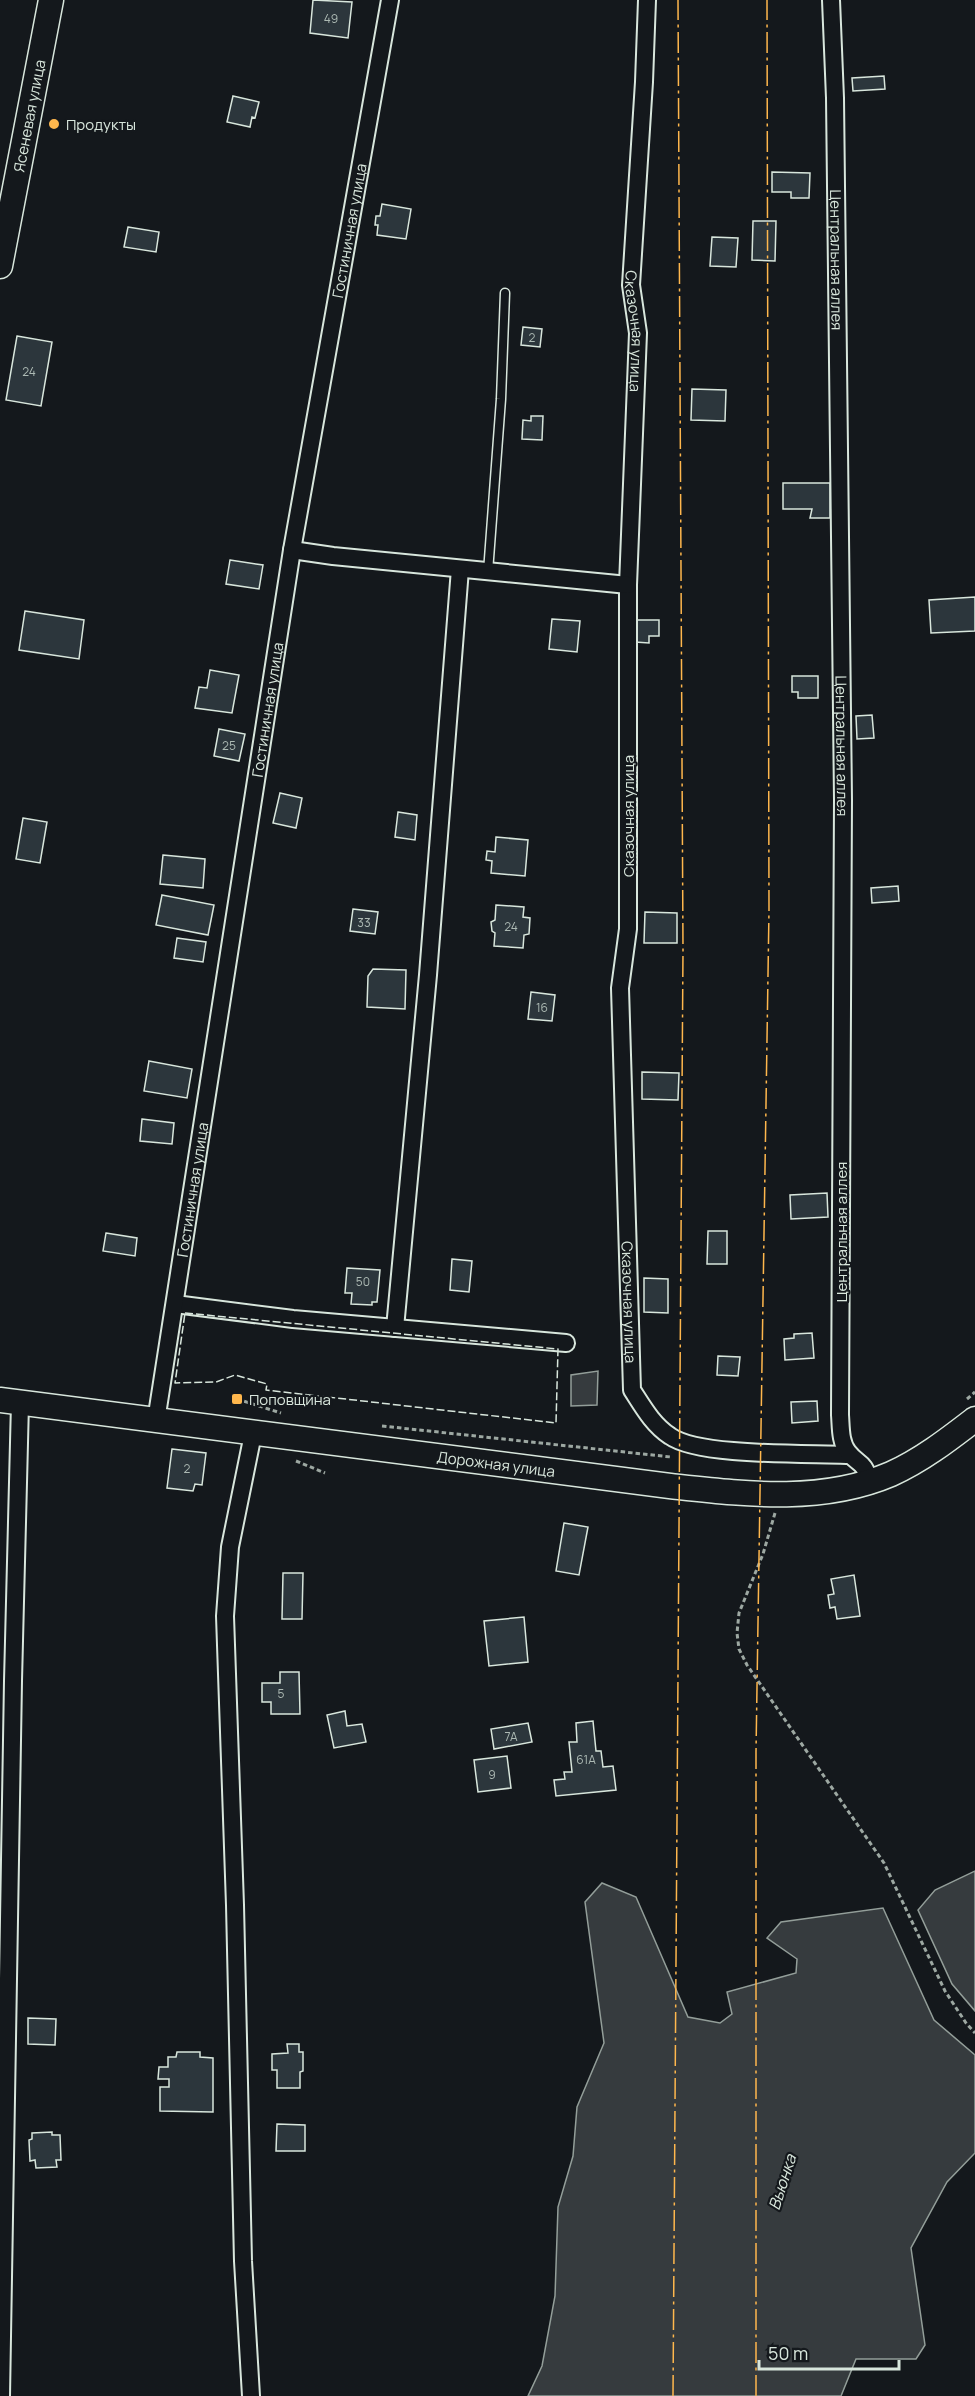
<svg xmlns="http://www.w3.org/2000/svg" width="975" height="2396" font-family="Manrope,sans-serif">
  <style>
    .water { fill: #363b3e; stroke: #939e99; stroke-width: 1.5 }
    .building { fill: #2c363c; stroke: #d8e6dc; stroke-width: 1.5 }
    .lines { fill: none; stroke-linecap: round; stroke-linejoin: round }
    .lane-casing { stroke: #d8e6dc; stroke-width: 11 }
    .street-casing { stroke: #d8e6dc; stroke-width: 20 }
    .secondary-casing { stroke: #d8e6dc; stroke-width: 27 }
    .path { stroke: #9da8a2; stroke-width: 3; stroke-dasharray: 4.5 3; stroke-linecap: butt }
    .lane { stroke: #14181c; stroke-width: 8 }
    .street { stroke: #14181c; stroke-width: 16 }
    .secondary { stroke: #14181c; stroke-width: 24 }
    .fence { stroke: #d8e6dc; stroke-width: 1.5; stroke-dasharray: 8 3; stroke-linecap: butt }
    .power { stroke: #ffb74d; stroke-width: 1.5; stroke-dasharray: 21 4.5 3 4.5; stroke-linecap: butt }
    .poi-dot { fill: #ffb74d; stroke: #14181c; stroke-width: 2 }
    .labels { text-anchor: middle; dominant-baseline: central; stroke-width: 4.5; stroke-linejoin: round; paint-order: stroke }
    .number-label { font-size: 12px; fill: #adbab4 }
    .street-label { font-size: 15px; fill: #d8e6dc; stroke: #14181c }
    .poi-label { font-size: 15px; fill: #d8e6dc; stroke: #14181c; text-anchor: start }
    .water-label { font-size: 16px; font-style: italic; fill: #d8e6dc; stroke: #14181c }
  </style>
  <rect width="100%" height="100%" fill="#14181c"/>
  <path class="water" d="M598 1371 597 1405 571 1406V1375Z
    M975 1871V2011L952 1984 918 1910 935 1890Z
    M602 1883 636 1897 688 2017 720 2023 732 2014 727 1992 796 1973 797 1959 767 1938 781 1922 883 1908 934 2020 975 2055V2153L947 2182 911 2248 925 2345 916 2359H856L841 2396H528L542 2366 555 2296 558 2207 573 2156 577 2107 604 2043 585 1902Z"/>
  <path class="building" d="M313 0 352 2 348 38 310 33Z
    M884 76 885 89 853 91 852 78Z
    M233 96 259 102 255 118 252 117 250 127 227 122Z
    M772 172 810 173 809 198H791V192H772Z
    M382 204 411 209 406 239 377 235 378 225H375L376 216H380Z
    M753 221H776L775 261 752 260Z
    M128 227 159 232 156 252 124 247Z
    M712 237 738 238 736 267 710 266Z
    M523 327 542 329 540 347 521 345Z
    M17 336 52 342 41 406 6 400Z
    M692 389 726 390 725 421 691 420Z
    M531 416H543L542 440 522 439 523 420 531 421Z
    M783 483H830V518H810L812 509H783Z
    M230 560 263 565 259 589 226 584Z
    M975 597V631L931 633 929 600Z
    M25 611 84 620 79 659 19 650Z
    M552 619 580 621 577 652 549 649Z
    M635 620H659V636H649V643L635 642Z
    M210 670 239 675 232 713 195 708 199 687 207 688Z
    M792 676H818V698H798V692H792Z
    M872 715 874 738 857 739 856 716Z
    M219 729 245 734 239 761 214 756Z
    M280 793 302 798 296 828 273 823Z
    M398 812 417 815 415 840 395 837Z
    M23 818 47 822 40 863 16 859Z
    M496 837 528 840 525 876 491 873 492 861 486 860 487 851 495 852Z
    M163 855 205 859 203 888 160 884Z
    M898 886 899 901 872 903 871 888Z
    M162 895 214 905 208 935 156 925Z
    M496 905 524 907 523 917 530 918 529 934 524 935 523 948 494 946 495 933 492 931 491 922 495 920Z
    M353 909 378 912 375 934 350 931Z
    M645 912 677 913V943H644Z
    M177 938 206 942 203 962 174 958Z
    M373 969 406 970 405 1009 367 1007 368 976Z
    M531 992 555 995 552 1021 528 1019Z
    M149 1061 192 1069 187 1098 144 1091Z
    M642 1072 679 1073 678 1100 642 1099Z
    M142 1119 174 1123 172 1144 140 1141Z
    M827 1193 828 1217 791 1219 790 1195Z
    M708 1231H727V1264H707Z
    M106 1233 137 1238 135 1256 103 1251Z
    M452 1259 472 1261 469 1292 450 1290Z
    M347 1268 380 1270 377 1302H372V1305L351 1304 352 1293H345Z
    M644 1278 668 1279V1313L644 1312Z
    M812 1333 814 1358 785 1360 784 1339 794 1338V1334Z
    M718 1356 740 1357 738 1376 717 1375Z
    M817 1401 818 1421 792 1423 791 1402Z
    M172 1449 206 1453 202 1485 195 1484 193 1491 167 1488Z
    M564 1523 588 1527 579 1575 556 1571Z
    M283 1573H303L302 1619H282Z
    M854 1575 860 1616 837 1619 835 1607 830 1608 828 1595 834 1594 831 1579Z
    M524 1617 528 1662 489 1666 484 1621Z
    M280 1672H299L300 1714H271V1702H262V1683H280Z
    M345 1711 347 1726 362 1724 366 1742 334 1748 327 1715Z
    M593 1721 596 1751H601L603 1767 613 1766 616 1790 556 1796 554 1780 565 1779 564 1772H572L569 1742H577L576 1723Z
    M528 1723 532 1742 494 1749 491 1729Z
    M507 1756 511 1788 478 1792 474 1760Z
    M28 2018 56 2019 55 2045 28 2044Z
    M287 2044H299V2052H303V2071L300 2072V2088H277V2070H272V2054L288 2053Z
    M177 2052H200V2057L213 2058V2112L160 2111V2087H169V2079H158L159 2067H168V2057H176Z
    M277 2124 305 2125V2151H276Z
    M52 2132V2135H60L61 2160H56L57 2167 36 2168 35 2160 30 2161 29 2140 32 2139V2133Z"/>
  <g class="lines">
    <g class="lane-casing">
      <path id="lane" d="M488 572 501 399 505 293"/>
    </g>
    <g class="street-casing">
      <g id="street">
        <path id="s1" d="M647 0 644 82 631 285 638 333 628 585V929L620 988 632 1390C643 1407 653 1425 670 1436 699 1457 810 1453 849 1455"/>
        <path id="s2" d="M831 0 835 98 843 800 840 1415C841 1427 840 1442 848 1452 859 1466 863 1459 870 1482"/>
        <path d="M292 550 333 556 628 585"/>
        <path d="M175 1304 293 1319 566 1343"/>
        <path d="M395 1328 428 975 460 569"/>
        <path id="s3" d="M156 1421 292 550 390 0"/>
        <path d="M1 2396 13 1681 20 1403"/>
        <path d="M251 2396 243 2261 235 1905 225 1616 230 1547 253 1434"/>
      </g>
    </g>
    <g class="secondary-casing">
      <g id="secondary">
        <path id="s4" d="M0 266 51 0"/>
        <path id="s5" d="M0 1400 670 1486C744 1494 821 1504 891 1474 922 1460 949 1439 975 1419"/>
      </g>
    </g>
    <path class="path" d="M237 1399 281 1413
      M967 1399 975 1392
      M382 1426 671 1457
      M296 1461 325 1473
      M775 1513 763 1554 739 1613 737 1633 739 1649 747 1665 884 1863 945 1991 966 2023 975 2033"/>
    <use href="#lane" class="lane"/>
    <use href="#street" class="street"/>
    <use href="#secondary" class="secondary"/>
    <path class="fence" d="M185 1313 558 1349 556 1423 266 1390 267 1384 235 1375 216 1382 175 1383Z"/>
    <path class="power" d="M673 2396 683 950 678 0
      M756 2396V1752L769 910 767 0"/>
  </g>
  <g class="poi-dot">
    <circle cx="54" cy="124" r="6"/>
    <rect x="231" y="1393" width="12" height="12" rx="3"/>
  </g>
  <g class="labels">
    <g class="number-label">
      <text x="331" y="18">49</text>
      <text x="532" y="337">2</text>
      <text x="29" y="371">24</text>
      <text x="229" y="745">25</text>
      <text x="364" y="922">33</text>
      <text x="511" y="926">24</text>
      <text x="542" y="1007">16</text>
      <text x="363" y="1281">50</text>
      <text x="187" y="1468">2</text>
      <text x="281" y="1693">5</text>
      <text x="511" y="1736">7А</text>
      <text x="586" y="1759">61А</text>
      <text x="492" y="1774">9</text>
    </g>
    <g class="street-label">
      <text stroke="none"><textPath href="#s4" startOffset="153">Ясеневая улица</textPath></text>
      <text stroke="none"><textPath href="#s3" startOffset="1206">Гостиничная улица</textPath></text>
      <text stroke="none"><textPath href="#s2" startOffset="260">Центральная аллея</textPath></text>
      <text stroke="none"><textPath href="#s1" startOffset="332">Сказочная улица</textPath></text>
      <text stroke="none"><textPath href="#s3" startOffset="720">Гостиничная улица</textPath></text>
      <text stroke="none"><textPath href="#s2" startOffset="746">Центральная аллея</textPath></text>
      <text transform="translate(628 816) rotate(-90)">Сказочная улица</text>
      <text stroke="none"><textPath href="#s3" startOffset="234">Гостиничная улица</textPath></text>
      <text transform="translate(841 1232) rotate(-90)">Центральная аллея</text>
      <text stroke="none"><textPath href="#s1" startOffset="1304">Сказочная улица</textPath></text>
      <text stroke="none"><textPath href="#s5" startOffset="500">Дорожная улица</textPath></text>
    </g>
    <g class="poi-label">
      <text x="66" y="124">Продукты</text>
      <text x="249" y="1399">Поповщина</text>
    </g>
    <g class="water-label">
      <text transform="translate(782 2182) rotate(-72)">Вьюнка</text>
    </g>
  </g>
  <path d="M759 2360v9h140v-9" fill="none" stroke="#d8e6dc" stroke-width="3"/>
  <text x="768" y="2360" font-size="18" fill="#d8e6dc" stroke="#14181c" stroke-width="4.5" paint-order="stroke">50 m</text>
</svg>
